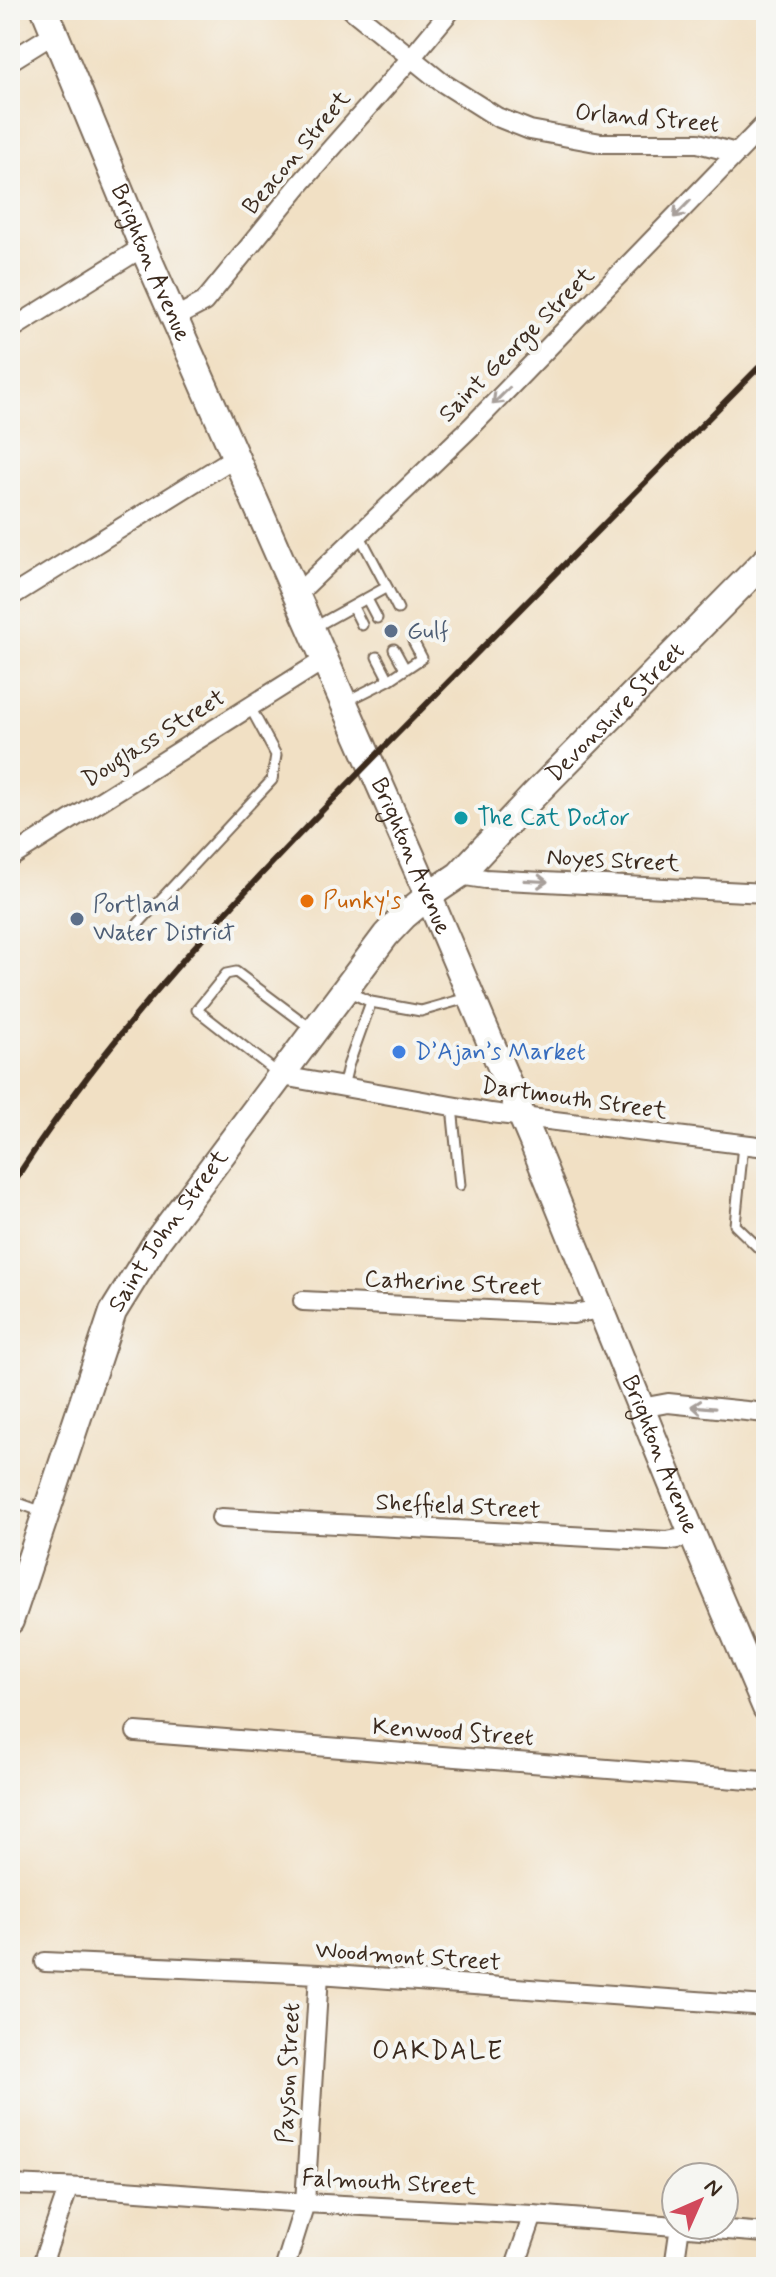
<svg xmlns="http://www.w3.org/2000/svg" width="776" height="2277" font-family="Mynerve,sans-serif">
  <style>
    .lines { fill: none; stroke-linecap: round; stroke-linejoin: round }
    .lane-casing { stroke: #7b6a58; stroke-width: 13 }
    .street-casing { stroke: #7b6a58; stroke-width: 22 }
    .secondary-casing { stroke: #7b6a58; stroke-width: 30 }
    .lane { stroke: #fff; stroke-width: 9 }
    .street { stroke: #fff; stroke-width: 18 }
    .secondary { stroke: #fff; stroke-width: 26 }
    .rail { stroke: #3b2a1e; stroke-width: 6 }
    .oneway { stroke: #a79f9a }
    .service-dot { fill: #5c6f8a; stroke: #f6f6f2; stroke-width: 3 }
    .culture-dot { fill: #0f9aa8; stroke: #f6f6f2; stroke-width: 3 }
    .food-dot { fill: #e8710a; stroke: #f6f6f2; stroke-width: 3 }
    .shop-dot { fill: #3f7fe0; stroke: #f6f6f2; stroke-width: 3 }
    .labels { text-anchor: middle; dominant-baseline: central; stroke-width: 8; stroke-linejoin: round; paint-order: stroke }
    .street-label { font-size: 24px; fill: #3b2a1e; stroke: #f6f6f2 }
    .service-label { font-size: 24px; fill: #4e5e75; stroke: #f6f6f2; text-anchor: start }
    .culture-label { font-size: 24px; fill: #0d838f; stroke: #f6f6f2; text-anchor: start }
    .food-label { font-size: 24px; fill: #c56008; stroke: #f6f6f2; text-anchor: start }
    .shop-label { font-size: 24px; fill: #366cbe; stroke: #f6f6f2; text-anchor: start }
    .neighbourhood-label { font-size: 26px; letter-spacing: 2px; fill: #3b2a1e; stroke: #f6f6f2 }
  </style>
  <rect width="100%" height="100%" fill="#f6f6f2"/>
  <filter id="ink" filterUnits="userSpaceOnUse"><feTurbulence type="fractalNoise" baseFrequency=".0125" numOctaves="2"/><feDisplacementMap in="SourceGraphic" scale="16" xChannelSelector="R" yChannelSelector="G"/><feConvolveMatrix kernelMatrix="1 2 1 2 8 2 1 2 1" color-interpolation-filters="sRGB"/></filter>
  <filter id="wash" filterUnits="userSpaceOnUse"><feTurbulence type="fractalNoise" baseFrequency=".006" numOctaves="4" result="noise"/><feDisplacementMap in="SourceGraphic" scale="32" xChannelSelector="R" yChannelSelector="G"/><feGaussianBlur stdDeviation="1.8" result="paint"/><feColorMatrix in="noise" values="0 0 0 0 0 0 0 0 0 0 0 0 0 0 0 0 0 1.4 0 .05"/><feComposite in="paint" operator="in"/></filter>
  <g filter="url(#wash)">
    <rect width="100%" height="100%" fill="#f1e0c4"/>
  </g>
  <g filter="url(#ink)">
    <g class="lines">
      <g class="lane-casing">
        <path id="lane" d="M387 587 398 609
          M367 599 377 618
          M353 607 362 625
          M313 628 387 587 359 534
          M394 649 405 669
          M377 657 389 680
          M347 701 389 680 422 658 413 641
          M138 924 272 780 276 755 250 707
          M347 991 371 1002 421 1011 467 998
          M280 1075 197 1010 226 974 236 972 312 1029
          M343 1087 348 1066 371 1002
          M452 1107 460 1185
          M743 1145 735 1225 766 1255
          M10 1500 43 1512"/>
      </g>
      <g class="street-casing">
        <path id="street" d="M352 10 440 81 497 117 530 130 601 143H698L736 153
          M10 61 55 33
          M174 318 204 302 301 183 411 58 451 10
          M10 330 143 247
          M296 595 470 428 766 123
          M10 597 235 457
          M10 858 324 660
          M459 875 485 879 766 893
          M282 1076 491 1113 766 1147
          M303 1301 573 1314 600 1309
          M641 1408 668 1403 766 1413
          M221 1518 667 1541 693 1536
          M136 1732 762 1781 766 1779
          M45 1962 319 1974 766 2006
          M10 2185 110 2189 305 2203 533 2215 766 2233
          M41 2267 68 2189
          M285 2267 305 2203 319 1974
          M515 2267 533 2215
          M674 2267 680 2226"/>
      </g>
      <g class="secondary-casing">
        <g id="secondary">
          <path id="s1" d="M45 10 143 247 417 869 532 1140 693 1536 766 1708"/>
          <path id="s2" d="M10 1621 113 1312 157 1241 386 935 404 916 428 896 459 875 534 795 766 560"/>
        </g>
      </g>
      <use href="#lane" class="lane"/>
      <use href="#street" class="street"/>
      <use href="#secondary" class="secondary"/>
      <path class="rail" d="M10 1188C118 1017 256 878 397 734 520 609 643 485 766 360"/>
    </g>
    <defs><path id="oneway-shaft" d="M-6 0H5M1.5-3L5.5 0L1.5 3" fill="none" stroke-width="1.6" stroke-linecap="round" stroke-linejoin="round" transform="scale(2)"/></defs>
    <g class="oneway">
      <use href="#oneway-shaft" transform="translate(682 209) rotate(134)"/>
      <use href="#oneway-shaft" transform="translate(501 396) rotate(135)"/>
      <use href="#oneway-shaft" transform="translate(536 881) rotate(3)"/>
      <use href="#oneway-shaft" transform="translate(703 1407) rotate(-175)"/>
    </g>
  </g>
  <g class="service-dot">
    <circle cx="391" cy="631" r="8"/>
    <circle cx="77" cy="919" r="8"/>
  </g>
  <circle class="culture-dot" cx="461" cy="818" r="8"/>
  <circle class="food-dot" cx="307" cy="901" r="8"/>
  <circle class="shop-dot" cx="399" cy="1052" r="8"/>
  <g class="labels">
    <g class="street-label">
      <text transform="translate(647 119) rotate(5)">Orland Street</text>
      <text transform="translate(297 153) rotate(-50)">Beacon Street</text>
      <text stroke="none"><textPath href="#s1" startOffset="274">Brighton Avenue</textPath></text>
      <text transform="translate(517 345) rotate(-45)">Saint George Street</text>
      <text stroke="none"><textPath href="#s2" startOffset="1112">Devonshire Street</textPath></text>
      <text transform="translate(154 739) rotate(-32)">Douglass Street</text>
      <text stroke="none"><textPath href="#s1" startOffset="922">Brighton Avenue</textPath></text>
      <text transform="translate(613 861) rotate(3)">Noyes Street</text>
      <text transform="translate(574 1099) rotate(8)">Dartmouth Street</text>
      <text stroke="none"><textPath href="#s2" startOffset="424">Saint John Street</textPath></text>
      <text transform="translate(453 1284) rotate(3)">Catherine Street</text>
      <text stroke="none"><textPath href="#s1" startOffset="1570">Brighton Avenue</textPath></text>
      <text transform="translate(458 1507) rotate(3)">Sheffield Street</text>
      <text transform="translate(453 1733) rotate(4)">Kenwood Street</text>
      <text transform="translate(408 1957) rotate(4)">Woodmont Street</text>
      <text transform="translate(289 2073) rotate(-87)">Payson Street</text>
      <text transform="translate(389 2183) rotate(3)">Falmouth Street</text>
    </g>
    <g class="service-label">
      <text x="407" y="631">Gulf</text>
      <text x="93" y="905">Portland<tspan x="93" dy="28">Water District</tspan></text>
    </g>
    <g class="culture-label">
      <text x="477" y="818">The Cat Doctor</text>
    </g>
    <g class="food-label">
      <text x="323" y="901">Punky's</text>
    </g>
    <g class="shop-label">
      <text x="415" y="1052">D’Ajan’s Market</text>
    </g>
    <g class="neighbourhood-label">
      <text x="438" y="2052">OAKDALE</text>
    </g>
  </g>
  <rect width="776" height="2277" fill="none" stroke="#f6f6f2" stroke-width="40"/>
  <g transform="translate(700 2201) rotate(45)"><circle r="38" fill="#f6f6f2" stroke="#aba49d" stroke-width="2"/>
  <path d="M0-6L14 30L0 20L-14 30Z" fill="#d1495b"/>
  <text y="-12" font-size="22" font-weight="bold" text-anchor="middle" fill="#3b2a1e">N</text>
  </g>
</svg>
